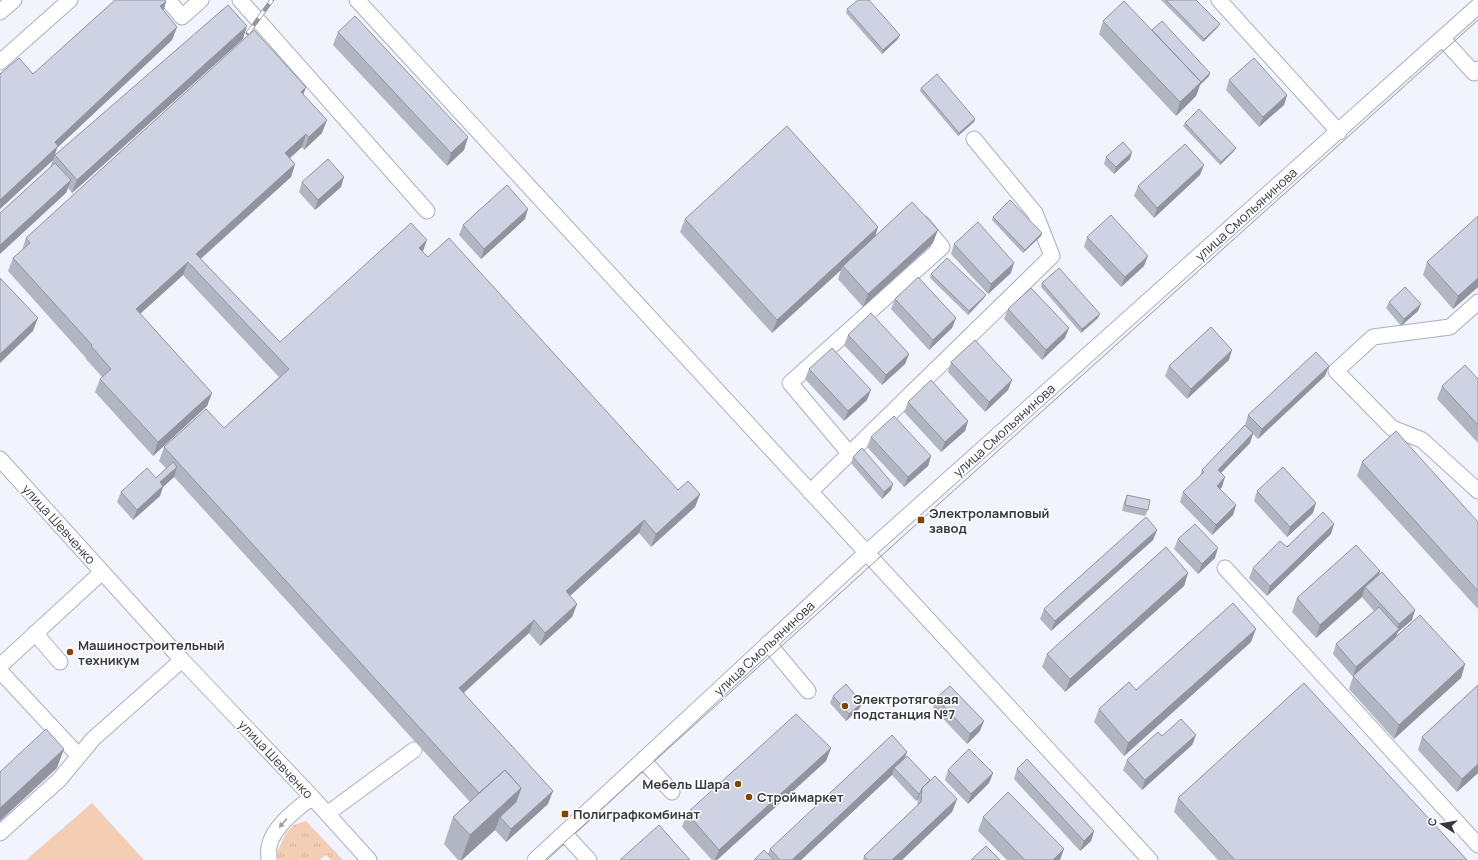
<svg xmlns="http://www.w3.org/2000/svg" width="1478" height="860" font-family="Manrope,sans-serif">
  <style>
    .grass { fill: url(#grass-tufts) }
    .park { fill: #f3ceb4 }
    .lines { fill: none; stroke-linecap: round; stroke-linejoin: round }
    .minor-casing { stroke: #acafbe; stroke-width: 17 }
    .minor { stroke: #fff; stroke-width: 15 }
    .tram { stroke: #94969e; stroke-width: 1 }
    .rail-casing { stroke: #94969e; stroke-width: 4.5 }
    .rail { stroke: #fff; stroke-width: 3; stroke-dasharray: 9; stroke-linecap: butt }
    .wall { fill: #b2b5c2 }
    .shaded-wall { fill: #91939e }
    .building { fill: #cfd2e2; stroke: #91939e }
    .oneway { fill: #9b9c9f }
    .poi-dot { fill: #834505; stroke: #fff; stroke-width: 1.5 }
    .labels { text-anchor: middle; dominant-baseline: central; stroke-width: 3; stroke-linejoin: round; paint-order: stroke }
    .street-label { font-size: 13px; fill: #37393f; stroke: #fff }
    .poi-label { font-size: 13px; font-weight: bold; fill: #37393f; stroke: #fff; text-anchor: start }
  </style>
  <defs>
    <pattern id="grass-tufts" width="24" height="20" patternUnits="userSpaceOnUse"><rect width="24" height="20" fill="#f3ceb4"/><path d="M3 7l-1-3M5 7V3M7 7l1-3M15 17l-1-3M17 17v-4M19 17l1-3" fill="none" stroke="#d1b29c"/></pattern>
  </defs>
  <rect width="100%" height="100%" fill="#f1f3fd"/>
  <path class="grass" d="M306 821 343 860H331L326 855 319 860H278L277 852 286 833 294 825Z"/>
  <path class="park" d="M92 803 144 860H26Z"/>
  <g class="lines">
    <g class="minor-casing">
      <path id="minor" d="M168 0 182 17 201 0
        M240 0 427 211
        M357 0 1150 860
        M1219 0 1339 132
        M0 12 14 0
        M1442 38 1474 73 1478 69
        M0 62 70 0
        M1478 302 1450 327 1373 337 1336 371 1392 428 1422 440 1478 491
        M849 453 790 383 942 247 922 223
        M0 459 182 660 312 797 369 860
        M810 492 1052 256 1035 213 974 139
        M1225 568 1478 845
        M35 633 60 662
        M768 643 808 691
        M0 666 102 572
        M0 671 79 756
        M643 760 672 792
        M327 814 414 750
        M0 833 59 780 93 739 182 660
        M564 833 589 860
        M269 860C269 856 268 851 269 847 272 827 297 809 312 797
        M535 860 866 553 1478 6"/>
    </g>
    <use href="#minor" class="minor"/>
    <path class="tram" d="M545 860 921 520 1478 20"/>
    <g class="rail-casing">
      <path id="rail" d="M248 33 272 0"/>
    </g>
    <use href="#rail" class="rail"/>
  </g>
  <path class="wall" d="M1161 0H1196L1218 27 1203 42Z
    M166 2 163 10 177 27 172 40 57 148 55 155 243 39 72 193 68 188 66 193 50 167 53 160 0 209V74H33Z
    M847 9 898 39 882 54 846 13Z
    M1103 21 1152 31 1210 73 1209 76 1200 85 1196 96 1176 116 1099 34Z
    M338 32 468 137 464 150 447 166 333 45Z
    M1229 80 1287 95 1284 105 1259 127 1226 90Z
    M306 87 303 94 322 133 304 150 302 147 290 158 295 164 291 177 201 259 280 342 423 252 428 257 678 490 700 494 695 507 651 547 639 533 570 596 577 604 572 617 540 646 529 633 464 693 548 804 506 842 495 830 462 860H458L444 844 453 817 470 802 174 477 163 487 160 496 133 520 117 502 121 492 156 478 166 468 159 461 164 447 224 428 279 377 183 275 140 314 212 393 207 406 153 456 95 392 100 379 102 377 86 359V358L8 271 13 258 22 250 26 238Z
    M921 88 975 119 974 122 958 136 920 91Z
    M1185 123 1236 148 1234 151 1220 165 1183 126Z
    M1106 157 1130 159 1114 174 1104 164Z
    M1200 175 1154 218 1134 196 1138 186Z
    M302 182 341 187 315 210 299 192Z
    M993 217 1042 233 1041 236 1023 253 992 220Z
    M525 219 481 259 459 235 463 225Z
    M685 219 878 227 875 236 933 243 863 307 838 279 841 270 772 333 680 232Z
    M1087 237 1144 266 1121 287 1084 247Z
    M954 244 1011 273 988 294 951 254Z
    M1427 262 1478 287 1453 309 1423 275Z
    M931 274 986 295 984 298 968 315 930 278Z
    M1042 283 1098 318 1081 333 1041 287Z
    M895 299 956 318 952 328 929 350 891 309Z
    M1389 302 1418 311 1401 326 1386 308Z
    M1008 309 1065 338 1042 360 1004 319Z
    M848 335 909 354 905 364 882 385 844 345Z
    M1229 360 1187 399 1165 376 1169 366Z
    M951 362 1012 380 1008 390 985 412 948 372Z
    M809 369 867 400 844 421 805 379Z
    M1325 376 1258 439 1253 434 1250 443 1221 473 1222 487 1220 489 1236 505 1233 515 1212 535 1180 502 1183 492 1200 476 1202 470 1246 426 1245 425 1248 415Z
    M1478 379V443L1437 399 1442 386Z
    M908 402 968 421 965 431 941 452 904 412Z
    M871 437 931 456 928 466 904 487 867 447Z
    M853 457 891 490 882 499 851 463Z
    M1362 462 1478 522V609L1357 476Z
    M1257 491 1313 513 1287 537 1254 501Z
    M1127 495 1148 510 1145 516 1122 511 1124 502Z
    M1157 530 1153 540 1051 631 1040 619 1044 609Z
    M1331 534 1267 596 1249 578 1253 568 1287 547Z
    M1178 539 1215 558 1198 574 1174 549Z
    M1380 571 1379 575 1412 620 1398 632 1396 637 1465 664 1461 678 1394 739 1349 689 1353 677 1333 654 1336 644 1374 611 1362 597 1316 638 1292 612 1297 598Z
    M1188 573 1184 586 1065 692 1042 667 1047 654Z
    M1251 642 1124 756 1094 722 1099 709 1136 690Z
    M1478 685V773L1457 792 1418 750 1422 737Z
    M833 696 862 703 859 709 846 721 830 703Z
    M936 698 980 731 967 744 933 708Z
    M1196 735 1192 745 1142 790 1123 770 1127 760 1162 736Z
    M831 748 826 761 717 860H712L682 827 687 813Z
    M905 758 930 780 957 799 952 812 902 860H863L864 856 917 806 918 799 916 801 892 775 801 860H754L768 854 770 849Z
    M1017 769 1094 831 1091 841 1080 851 1014 779Z
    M948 770 993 773 989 783 968 804 945 780Z
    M1178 798 1467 860H1218L1174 812Z
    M983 817 1060 860H1007L978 831Z"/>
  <path class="shaded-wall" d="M166 2 162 15 160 6Z
    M1220 24 1218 27 1203 42 1204 39Z
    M247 26 243 39 72 193 77 180Z
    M177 27 172 40 57 148 53 160 0 209V200L55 142Z
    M900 35 898 39 882 54 883 50Z
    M1210 73 1209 76 1200 85 1196 96 1176 116 1180 102Z
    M306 87 301 101V92Z
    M1287 95 1284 105 1259 127 1263 117Z
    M975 119 974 122 958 136 959 133Z
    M327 120 322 133 304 150 309 137Z
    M306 134 302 147 281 166 285 153Z
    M468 137 464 150 447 166 451 153Z
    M1236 148 1234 151 1220 165 1221 162Z
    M1132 152 1130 159 1114 174 1116 167Z
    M295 164 291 177 191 267 196 254Z
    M1204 165 1200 175 1154 218 1157 208Z
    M344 177 341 187 315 210 318 200Z
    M71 180 66 193 0 254V245Z
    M528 209 525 219 481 259 484 249Z
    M878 227 874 240 843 266 841 270 772 333 777 320Z
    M938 230 933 243 863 307 868 294Z
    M1042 233 1041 236 1023 253 1025 250Z
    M427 240 422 254 419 248Z
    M1148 256 1144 266 1121 287 1125 277Z
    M188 262 183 275 131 322 136 309Z
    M1014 263 1011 273 988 294 991 284Z
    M1478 278V287L1453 309 1458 296Z
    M986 295 984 298 968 315 969 311Z
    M1421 304 1418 311 1401 326 1404 319Z
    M1100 314 1098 318 1081 333 1082 329Z
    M38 318 33 331 0 363V354Z
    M956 318 952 328 929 350 933 340Z
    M1069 328 1065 338 1042 360 1046 350Z
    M1232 350 1229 360 1187 399 1191 389Z
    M909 354 905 364 882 385 886 375Z
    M1329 366 1325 376 1258 439 1262 429Z
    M1012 380 1008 390 985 412 989 402Z
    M871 390 867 400 844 421 848 411Z
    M212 393 207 406 153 456 158 442Z
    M968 421 965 431 941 452 945 442Z
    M1253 433 1250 443 1214 480 1218 470Z
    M931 456 928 466 904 487 908 477Z
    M177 467 174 477 163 487 160 496 133 520 137 510 160 482Z
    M1225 477 1222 487 1214 496 1217 486Z
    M893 484 891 490 882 499 884 492Z
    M700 494 695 507 651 547 656 534Z
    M1316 503 1313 513 1287 537 1290 527Z
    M1236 505 1233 515 1212 535 1216 525Z
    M644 520 639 533 561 604 566 591Z
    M1334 524 1331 534 1267 596 1270 586Z
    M1157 530 1153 540 1051 631 1055 621Z
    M1218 548 1215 558 1198 574 1202 564Z
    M1380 571 1375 585 1365 587 1362 597 1316 638 1320 625Z
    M1188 573 1184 586 1065 692 1070 679Z
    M577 604 572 617 540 646 545 633Z
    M1415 610 1412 620 1398 632 1395 639 1353 677 1356 667 1397 631 1399 624Z
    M534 620 529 633 454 701 459 688Z
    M1256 629 1251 642 1124 756 1128 743Z
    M1465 664 1461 678 1394 739 1399 725Z
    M862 703 859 709 846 721 849 714Z
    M984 721 980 731 967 744 970 734Z
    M1196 735 1192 745 1142 790 1145 780Z
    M831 748 826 761 717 860H715L719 850Z
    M64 749 57 768 0 821V808Z
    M907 752 902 765 894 768 892 775 801 860H792Z
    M1478 764V773L1457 792 1462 779Z
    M993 773 989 783 968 804 971 794Z
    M521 788 511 815 500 817 495 830 462 860H461L470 835Z
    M553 791 548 804 506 842 511 829Z
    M920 793 918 799 916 801 919 794Z
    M957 799 952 812 902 860H892Z
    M1094 831 1091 841 1080 851 1084 841Z
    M1064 849 1060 860H1053Z"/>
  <path class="building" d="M115 0H165L166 2 160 6 177 27 55 142 58 146 0 200V74L19 58 33 74Z
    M858 0H869L900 35 883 50 847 9Z
    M1166 0H1196L1220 24 1204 39Z
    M1124 1 1201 82 1180 102 1103 21Z
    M228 5 247 26 77 180 55 155Z
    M355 16 468 137 451 153 338 32Z
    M1162 21 1210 73 1201 82 1152 30Z
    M254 30 306 87 301 92 327 120 309 137 306 134 285 153 295 164 196 254 280 342 411 223 427 240 419 248 428 257 449 238 678 490 688 481 700 494 656 534 644 520 566 591 577 604 545 633 534 620 459 688 553 791 511 829 500 817 516 802 521 788 505 770 479 793 164 447 206 409 224 428 289 369 188 262 136 309 212 393 158 442 100 379 111 369 91 346 92 345 13 258 30 243 26 238Z
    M1254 58 1287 95 1263 117 1229 80Z
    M937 74 975 119 959 133 921 88Z
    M1199 109 1236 148 1221 162 1185 123Z
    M787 126 878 227 777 320 685 219Z
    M1123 142 1132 152 1116 167 1106 157Z
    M1185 144 1204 165 1157 208 1138 186Z
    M328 159 344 177 318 200 302 182Z
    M55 163 71 180 0 245V213Z
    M507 185 528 209 484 249 463 225Z
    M1010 200 1042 233 1025 250 993 217Z
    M912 202 938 230 868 294 843 266Z
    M1111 215 1148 256 1125 277 1087 237Z
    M1478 216V278L1458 296 1427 262Z
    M978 222 1014 263 991 284 954 244Z
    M947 258 986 295 969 311 931 274Z
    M1059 268 1100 314 1082 329 1042 283Z
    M918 277 956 318 933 340 895 299Z
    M0 278 38 318 0 354Z
    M1405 287 1421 304 1404 319 1389 302Z
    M1031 288 1069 328 1046 350 1008 309Z
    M871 313 909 354 886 375 848 335Z
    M1211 327 1232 350 1191 389 1169 366Z
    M975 340 1012 380 989 402 951 362Z
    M832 348 871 390 848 411 809 369Z
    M1316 352 1329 366 1262 429 1248 415Z
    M1465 365 1478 379V425L1442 386Z
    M931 380 968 421 945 442 908 402Z
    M894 416 931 456 908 477 871 437Z
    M1245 425 1253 433 1218 470 1225 477 1217 486 1236 505 1216 525 1183 492 1204 472 1202 470Z
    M1396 431 1478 522V591L1362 462Z
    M862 448 893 484 884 492 853 457Z
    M173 462 177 467 160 482 163 486 137 510 121 492 147 468 156 478Z
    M1283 467 1316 503 1290 527 1257 491Z
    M1127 495 1150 500 1148 510 1125 505Z
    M1323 512 1334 524 1270 586 1253 568 1280 541 1287 547Z
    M1146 517 1157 530 1055 621 1044 609Z
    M1195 524 1218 548 1202 564 1178 539Z
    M1356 545 1380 571 1320 625 1297 598Z
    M1166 547 1188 573 1070 679 1047 654Z
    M1382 572 1415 610 1399 624 1365 587Z
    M1233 603 1256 629 1128 743 1099 709 1129 682 1136 690Z
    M1379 607 1399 629 1356 667 1336 644Z
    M1420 615 1465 664 1399 725 1353 676Z
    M1304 683 1467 860H1235L1178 798Z
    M846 684 862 703 849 714 833 696Z
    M1478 685V764L1462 779 1422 737Z
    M950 686 984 721 970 734 936 698Z
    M796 714 831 748 719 850 687 813Z
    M1181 719 1196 735 1145 780 1127 760 1158 732 1162 736Z
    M46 729 64 749 0 808V772Z
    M892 735 907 752 792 860H780L770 849Z
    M969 749 993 773 971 794 948 770Z
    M907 756 930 780 922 788 920 793 919 794 894 768Z
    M1027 759 1094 831 1084 841 1017 769Z
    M505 770 521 788 470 835 453 817Z
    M935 776 957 799 892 860H868L864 856 921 802 922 788Z
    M1008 792 1064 849 1053 860H1025L983 817Z
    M659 825 690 860H620Z
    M986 846 1000 860H971Z
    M764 850 774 860H754Z"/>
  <defs><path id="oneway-solid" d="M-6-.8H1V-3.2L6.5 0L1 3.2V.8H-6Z"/></defs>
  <use class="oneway" href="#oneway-solid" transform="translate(283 823) rotate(131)"/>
  <g class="poi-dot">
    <rect x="917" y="516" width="8" height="8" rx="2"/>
    <circle cx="70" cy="652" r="4"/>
    <circle cx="845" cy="706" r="4"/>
    <circle cx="738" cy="784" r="4"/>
    <circle cx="749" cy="797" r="4"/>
    <rect x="561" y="810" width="8" height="8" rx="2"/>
  </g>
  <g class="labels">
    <g class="street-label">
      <text transform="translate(1246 214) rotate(-42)">улица Смольянинова</text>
      <text transform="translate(1004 430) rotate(-42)">улица Смольянинова</text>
      <text transform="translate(59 524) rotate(48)">улица Шевченко</text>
      <text transform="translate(764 648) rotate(-43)">улица Смольянинова</text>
      <text transform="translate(276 759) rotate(47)">улица Шевченко</text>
    </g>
    <g class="poi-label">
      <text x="929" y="513">Электроламповый<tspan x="929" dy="15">завод</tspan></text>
      <text x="78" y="645">Машиностроительный<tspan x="78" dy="15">техникум</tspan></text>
      <text x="853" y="699">Электротяговая<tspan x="853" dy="15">подстанция №7</tspan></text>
      <text x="730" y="784" text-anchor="end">Мебель Шара</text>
      <text x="757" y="797">Строймаркет</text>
      <text x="573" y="814">Полиграфкомбинат</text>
    </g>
  </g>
  <g transform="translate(1442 824) rotate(282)" stroke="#ffffff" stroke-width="3" paint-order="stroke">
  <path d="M0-3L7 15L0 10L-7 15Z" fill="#37393f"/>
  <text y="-6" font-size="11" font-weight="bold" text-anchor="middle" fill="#37393f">С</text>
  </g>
</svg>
